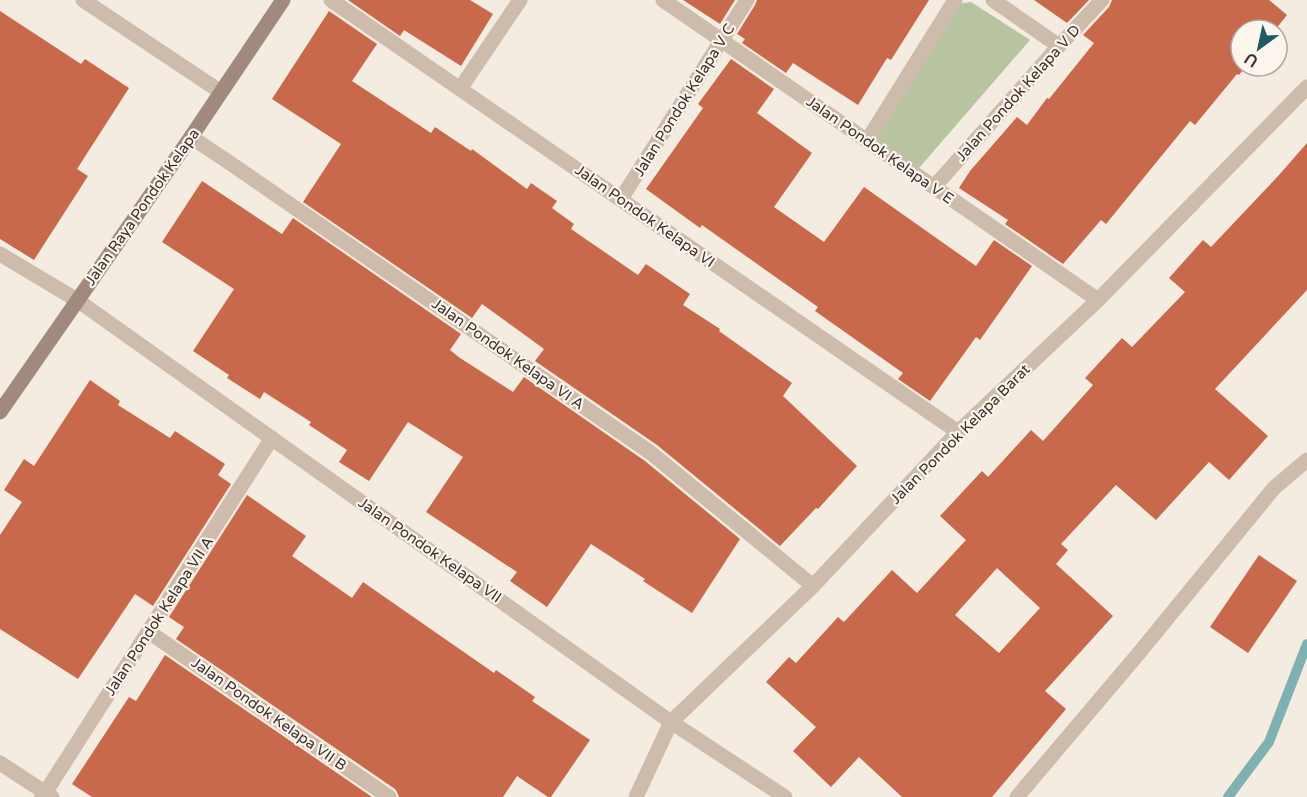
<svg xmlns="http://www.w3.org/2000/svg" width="1307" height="797" font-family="'Varela Round',sans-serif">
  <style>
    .green { fill: #b8c4a0 }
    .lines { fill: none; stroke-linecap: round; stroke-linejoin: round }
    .stream { stroke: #7fb0b2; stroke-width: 10 }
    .building { fill: #c8694b; fill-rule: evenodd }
    .street { stroke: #cdbbac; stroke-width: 15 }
    .secondary { stroke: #a18a7d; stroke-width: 15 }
    .labels { text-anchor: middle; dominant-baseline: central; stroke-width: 4.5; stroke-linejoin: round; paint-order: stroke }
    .street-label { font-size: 15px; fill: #3b302b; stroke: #fbf5ee }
  </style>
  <rect width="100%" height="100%" fill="#f4ebe1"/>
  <path class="green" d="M971 2 1030 40 919 168 873 136 956 4Z"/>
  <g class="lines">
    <path class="stream" d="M1228 797 1269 742 1307 644"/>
  </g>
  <path class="building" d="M348 0H470L493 14 461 66 404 30 400 36Z
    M683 0H735L720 24Z
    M757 0H929L891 60 887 58 858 105 793 63 786 73 742 43 745 39 737 34 755 5Z
    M1034 0H1089L1067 23Z
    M1112 0H1269L1287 15 1275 30H1241V66H1246L1239 75 1237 74 1195 125 1190 121 1106 224 1101 220 1063 264 1005 224 1008 220 959 188 970 171 1017 117 1027 125 1047 98 1049 99 1094 43 1083 35 1109 7Z
    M0 11 81 64 85 59 129 88 77 169 88 176 34 260 0 239Z
    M329 11 377 44 352 81 431 133 435 127 471 151 472 149 527 189 531 183 557 201 552 208 574 224 571 229 638 275 646 264 690 294 683 305 720 329 719 331 792 383 783 396 857 466 818 509 816 508 780 546 657 445 535 361 544 349 482 304 472 318 303 202 341 144 272 99Z
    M731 59 774 89 757 113 812 153 774 207 824 242 864 187 976 266 994 240 1032 266 980 340 976 337 930 401 898 379 903 373 815 311 818 307 702 225 700 228 646 189 703 108 698 104Z
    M1307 143V290L1215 389 1268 436 1229 480 1209 462 1156 520 1116 485 1061 544 1068 550 1056 564 1113 616 1045 691 1066 709 992 797H902L859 757 831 787 793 751 816 727 766 682 789 657 796 663 838 617 844 622 892 570 917 593 966 540 940 516 982 471 988 477 1031 430 1043 441 1093 385 1085 378 1122 338 1132 347 1185 292 1169 278 1203 240 1211 247 1279 175ZM997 568 1040 608 999 653 955 615Z
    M202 181 282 234 293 218 461 334 450 350 460 358 513 392 524 377 645 461 740 539 692 613 643 581 645 579 591 544 547 607 510 581 517 572 426 512 463 457 408 422 369 481 339 462 347 450 309 425 311 422 264 392 260 399 227 378 229 375 193 351 234 289 162 242Z
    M90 380 120 401 118 405 170 438 175 431 225 464 218 475 231 484 153 606 135 594 78 679 0 629V535L22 502 4 490 24 459 34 466Z
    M247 495 306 536 292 556 352 598 363 582 494 673 496 670 535 697 532 701 590 740 551 797H548L517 776 503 797H399L397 792 395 789 176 639 184 627 169 617Z
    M1259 555 1297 581 1248 653 1210 627Z
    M165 655 372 797H92L72 784 129 697 136 701Z"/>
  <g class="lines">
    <path class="street" d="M83 0 221 92
      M331 0 958 432
      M663 0 1098 300
      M993 0 1059 46
      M460 89 520 0
      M191 137 227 161 651 453 813 586
      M867 141 955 0
      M934 187 1059 46 1102 0
      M621 199 747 0
      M0 254 77 300 671 722 785 797
      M149 632 389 797
      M0 763 52 797
      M41 797 45 793 272 438
      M636 797 671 722 813 586 958 432 1098 300 1307 87
      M1017 797 1139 653 1274 488 1307 460"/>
    <path class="secondary" d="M0 412 191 137 283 0"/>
  </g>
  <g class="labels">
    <g class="street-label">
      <text transform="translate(1018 93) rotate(-48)">Jalan Pondok Kelapa V D</text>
      <text transform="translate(684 100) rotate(-58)">Jalan Pondok Kelapa V C</text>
      <text transform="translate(880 150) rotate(35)">Jalan Pondok Kelapa V E</text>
      <text transform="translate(142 207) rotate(-55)">Jalan Raya Pondok Kelapa</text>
      <text transform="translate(645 216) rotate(35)">Jalan Pondok Kelapa VI</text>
      <text transform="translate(508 354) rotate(35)">Jalan Pondok Kelapa VI A</text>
      <text transform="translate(960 434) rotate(-45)">Jalan Pondok Kelapa Barat</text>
      <text transform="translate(430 550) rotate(35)">Jalan Pondok Kelapa VII</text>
      <text transform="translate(159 616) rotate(-57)">Jalan Pondok Kelapa VII A</text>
      <text transform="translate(269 714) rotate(35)">Jalan Pondok Kelapa VII B</text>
    </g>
  </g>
  <g transform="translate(1259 48) rotate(213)"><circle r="28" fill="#fbf5ee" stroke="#aea6a0" stroke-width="1.5"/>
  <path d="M0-4.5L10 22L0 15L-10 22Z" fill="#1f5a5e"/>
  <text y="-9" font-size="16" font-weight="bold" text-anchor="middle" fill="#3b302b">U</text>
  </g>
</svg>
